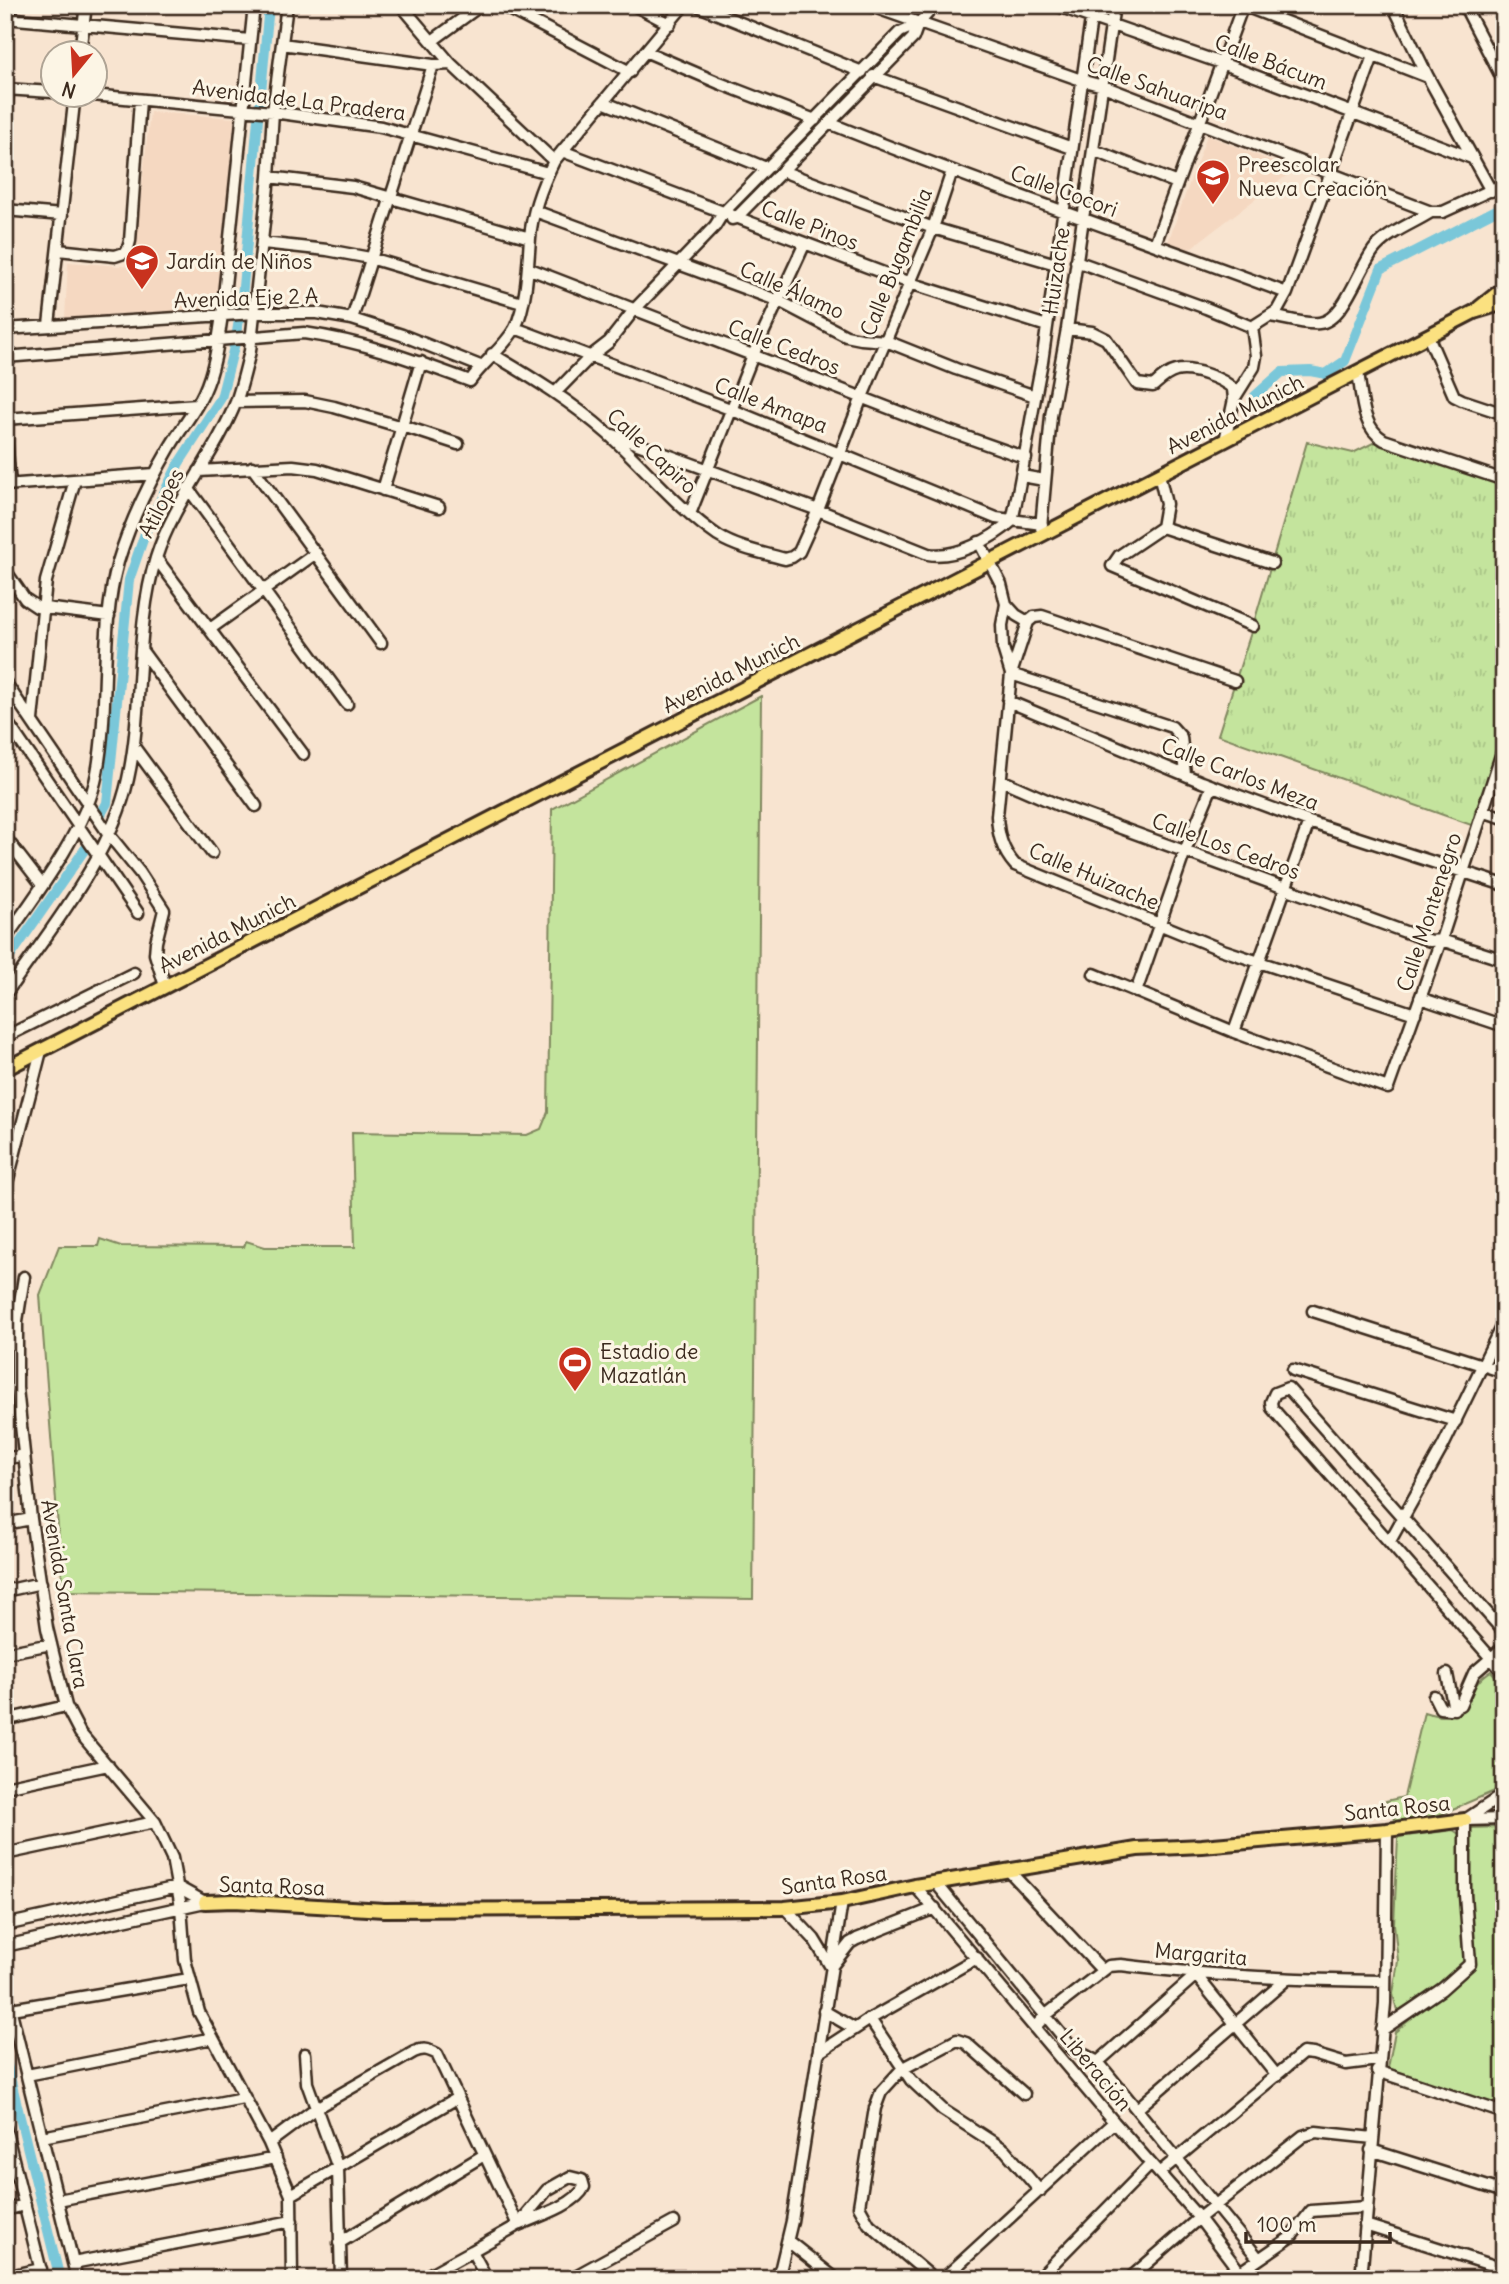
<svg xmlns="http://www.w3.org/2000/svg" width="1509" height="2284" font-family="Delius,sans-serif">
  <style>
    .built { fill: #f5d8c1 }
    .green { fill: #c4e49d; stroke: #80875e; stroke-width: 2 }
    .park { fill: url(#park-tufts); stroke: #80875e; stroke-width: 2 }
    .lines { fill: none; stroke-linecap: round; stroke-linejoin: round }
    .canal { stroke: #7ac7d9; stroke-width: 10 }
    .minor-casing { stroke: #3b2a1e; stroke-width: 15 }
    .major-casing { stroke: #3b2a1e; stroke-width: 18 }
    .minor { stroke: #fcf5e5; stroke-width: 10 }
    .major { stroke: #fbe180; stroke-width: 12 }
    .labels { text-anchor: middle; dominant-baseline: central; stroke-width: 6; stroke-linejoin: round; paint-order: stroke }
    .street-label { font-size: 21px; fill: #3b2a1e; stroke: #fcf5e5 }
    .poi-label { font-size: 21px; fill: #3b2a1e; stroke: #fcf5e5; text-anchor: start }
  </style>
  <defs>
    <pattern id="park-tufts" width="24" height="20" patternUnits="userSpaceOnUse" patternTransform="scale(1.75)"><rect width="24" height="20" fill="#c4e49d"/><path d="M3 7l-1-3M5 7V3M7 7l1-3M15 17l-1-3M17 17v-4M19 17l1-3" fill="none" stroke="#a9c487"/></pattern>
  </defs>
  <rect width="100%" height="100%" fill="#f8e4d0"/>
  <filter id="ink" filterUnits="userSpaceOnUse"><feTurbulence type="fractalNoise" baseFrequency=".0143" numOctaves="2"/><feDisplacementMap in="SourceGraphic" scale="14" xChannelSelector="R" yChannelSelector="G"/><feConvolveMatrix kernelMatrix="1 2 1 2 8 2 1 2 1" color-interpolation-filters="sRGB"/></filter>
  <g filter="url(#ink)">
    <path class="built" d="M150 112 235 118 216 308 65 318 68 262 133 267Z
      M1207 135 1294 170 1188 250 1168 242Z"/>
    <path class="green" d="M761 696 753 1599 63 1591 40 1295 59 1246H98L100 1239 121 1246 244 1247 246 1241 265 1247H355L352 1132 527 1135 541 1129 548 1112 552 809Z
      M1491 1671 1504 1686V1787L1434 1817 1396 1822 1386 1801 1404 1797 1424 1712C1474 1729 1459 1690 1491 1671Z
      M1504 1827V2110L1388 2068 1395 2032 1474 1966 1469 1828Z
      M1453 1830 1462 1836 1465 1964 1438 1986 1397 2011 1393 1994 1398 1961 1394 1924 1398 1837Z"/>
    <path class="park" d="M1307 442 1353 453 1375 442 1504 485V731L1474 826 1218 735 1253 626Z"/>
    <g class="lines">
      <path class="canal" d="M260 103 269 5
        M241 309 258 119
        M237 332 239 320
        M1255 396 1282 372 1310 371 1326 374 1345 361 1381 269 1504 206
        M101 814 107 803 129 580 148 525 179 463 221 398 235 343
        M5 964 85 849
        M5 2057 60 2279"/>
      <g class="minor-casing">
        <path id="minor" d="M401 5 451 64 554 161
          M501 5 630 72
          M634 5 670 24
          M696 5 862 72
          M868 5 1084 81 1103 86 1431 212H1443L1504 184
          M1055 5 1221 63 1472 158
          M1242 5 1428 77
          M1393 5 1428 77 1491 191
          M1464 5 1504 82
          M5 18 250 40
          M432 41 481 5
          M282 44 433 65 451 64
          M80 52 86 5
          M647 52 719 83 815 120
          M873 76 1072 148
          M5 89 52 92
          M82 94 273 112 381 127 548 173
          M603 102 766 168
          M5 118 8 89
          M829 123C980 184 1134 236 1287 293
          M1093 150 1177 183
          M562 151 910 283 1047 326
          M782 171 933 228 1056 264
          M269 177 353 187 530 238
          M5 210 62 215
          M535 211 779 301 846 336 861 339 886 341 956 369 1035 396
          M732 219 736 218 913 38 918 24 935 5
          M263 243 327 250 370 258 522 303
          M1155 244 1243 5
          M58 250 115 256 127 252 130 241 140 100
          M1076 261 1206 308 1252 327
          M530 269 938 427 1026 458
          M1270 316C1285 318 1304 325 1319 323 1345 321 1360 264 1376 247 1391 231 1414 223 1431 212
          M352 319 433 65
          M49 325 75 94
          M515 328 730 409 996 518 1042 524
          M5 329 255 313H317L352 319 402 335 480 366
          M1067 329 1092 332 1106 339 1137 384 1153 386C1160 380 1167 373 1176 371 1191 367 1223 378 1233 389L1234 399
          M1428 336 1454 396 1462 400 1504 414
          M492 354C533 378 572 402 608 434 644 466 678 509 718 536 737 548 763 553 785 559L792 557 799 552 818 510 862 397 933 228 952 171
          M5 357 304 333C362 341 416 361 470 381 483 362 504 348 515 328 527 304 528 264 530 238 532 211 542 185 554 161L684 5
          M1358 372C1362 395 1361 427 1384 440L1504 480
          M556 392 591 356 609 342 634 310 715 226 723 213 900 32 918 24
          M236 402 305 401 334 407 395 425 403 426 458 444
          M5 419 197 405
          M5 426 10 485
          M613 435 818 510 928 554C955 559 992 539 1012 521
          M1225 441 1234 399 1254 367 1256 356 1252 327 1277 311 1287 293 1373 56
          M252 467 381 643
          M199 471 293 466 317 469 439 507
          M1159 474 1166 504 1162 527 1119 556 1112 566 1253 626
          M1022 476 1044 480
          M5 485 155 474
          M188 488 347 704
          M383 490 421 362
          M690 514 753 355 805 243
          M1012 521C1024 468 1031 415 1042 362L1093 5
          M1162 527 1272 563
          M1041 528 1051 416 1067 329 1114 5
          M979 542 1001 584 1006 604 1002 625 1003 648 1011 674 997 816C998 835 1002 850 1015 865L1220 949 1415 1014
          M156 558 303 754
          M5 570 25 599 37 607 109 616
          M1006 604 1016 615 1028 622
          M210 629 316 553
          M142 651 256 806
          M1011 674 1028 622 1034 617 1042 616 1235 681
          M1011 674 1172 727 1181 737 1185 774
          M5 682 110 836 140 873 164 910 156 942 155 954 165 986
          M1008 701 1202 782 1309 822 1504 885
          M5 719 138 913
          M32 720 46 581 75 480
          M5 738 14 732
          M134 747 212 853
          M1001 780 1058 805 1430 941 1441 940 1504 960
          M1482 811 1504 818
          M5 837 42 885
          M5 939C37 894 87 828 97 773 110 704 99 630 118 562 130 522 149 483 170 447 181 428 195 412 204 392 215 368 218 342 222 315L254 5
          M1094 974 1234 1032 1388 1088 1441 940 1504 746
          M1136 992 1185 851 1212 786
          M5 995C50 929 111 857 128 779 144 707 134 629 156 558 174 501 214 457 236 402 242 385 246 368 250 351L269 177 273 112 287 5
          M1420 998 1504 1026
          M1234 1032 1309 822
          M5 1037 134 973
          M5 1191 41 1051
          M24 1277 17 1321V1388L31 1519 47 1628 61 1686 66 1706 80 1733 155 1822 172 1858 181 1907 185 1960 199 2012 269 2143 291 2195 292 2279
          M1313 1311 1504 1372
          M1293 1370 1456 1421
          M5 1459 24 1455
          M5 1524 31 1519
          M1390 1541 1443 1446 1504 1321
          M5 1591 41 1583
          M1504 1632 1288 1388 1275 1393 1271 1402 1272 1408 1504 1673
          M5 1653 51 1644
          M1447 1674 1454 1709
          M1434 1696 1440 1708 1449 1709 1460 1705 1474 1673 1504 1647
          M5 1720 66 1706
          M5 1787 108 1765
          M1504 1794 1465 1820 1504 1819
          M5 1854 155 1822
          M1009 1871 1102 1970
          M936 1883 1073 2049 1098 2062 1259 2259
          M915 1886 1114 2122 1199 2218 1245 2279
          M785 1908 814 1939 831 1967 850 1943 857 1939 935 1908
          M5 1925 178 1887 205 1902
          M5 1946 205 1902
          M5 1987 77 2279
          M11 2009 189 1979
          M824 2011 855 2029
          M870 2019 911 2080 943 2110 1005 2150 1040 2191
          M1035 2027 1046 2015 1109 1966 1121 1965C1209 1976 1297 1980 1385 1981
          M1382 2030 1442 1989 1470 1964 1465 1895V1820
          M818 2053 870 2019 977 1958
          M305 2054 307 2083 338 2168 341 2279
          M1098 2062 1196 1975 1277 2076
          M1377 2071 1504 2113
          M27 2075 213 2038
          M1137 2109 1286 1980
          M5 2127 43 2279
          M42 2137 243 2098
          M269 2143 316 2108 414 2052C423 2048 428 2049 437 2054L518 2225 472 2251
          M1371 2150 1504 2192
          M1159 2173 1303 2053 1313 2054 1346 2064 1378 2060
          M570 2177 582 2180 584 2187C576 2205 537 2217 518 2225L547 2190Z
          M291 2195 457 2098
          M58 2200 276 2158
          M5 2210 25 2205
          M1365 2225 1504 2269
          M788 2241 836 2279
          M339 2243 484 2155
          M73 2263 292 2221
          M5 2277 41 2269
          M421 2279 472 2251 487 2279
          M570 2279 674 2222
          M775 2279 781 2267 792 2221 842 1902
          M934 2279 869 2224 859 2206 875 2108 881 2092 902 2069 957 2040 966 2043 1024 2094
          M943 2279 1114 2122
          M1038 2279 1151 2164
          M1129 2279 1199 2218 1303 2136 1316 2132 1373 2138
          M1230 2279 1291 2237 1311 2211 1366 2207
          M1361 2279 1385 2003 1387 1830"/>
      </g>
      <g class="major-casing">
        <path id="major" d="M1479 308 1504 288
          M5 1069 1474 312 1504 303
          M205 1902 234 1901 384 1910 785 1908 842 1902 915 1886 1137 1849 1202 1846 1387 1830 1465 1820"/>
      </g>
      <use href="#minor" class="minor"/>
      <use href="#major" class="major"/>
    </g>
  </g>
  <defs>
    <g id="school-pin" transform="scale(1.75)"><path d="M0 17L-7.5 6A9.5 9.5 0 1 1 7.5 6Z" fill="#c8321e" stroke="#fcf5e5"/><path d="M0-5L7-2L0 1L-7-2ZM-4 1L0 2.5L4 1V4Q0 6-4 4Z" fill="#fff"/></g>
    <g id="stadium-pin" transform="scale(1.75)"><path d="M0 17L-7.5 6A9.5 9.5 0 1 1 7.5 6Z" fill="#c8321e" stroke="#fcf5e5"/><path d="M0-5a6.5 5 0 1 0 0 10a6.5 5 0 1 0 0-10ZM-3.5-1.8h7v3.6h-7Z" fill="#fff"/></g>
  </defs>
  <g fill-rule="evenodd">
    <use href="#school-pin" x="1213" y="176"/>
    <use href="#school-pin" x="142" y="261"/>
    <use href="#stadium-pin" x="575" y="1363"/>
  </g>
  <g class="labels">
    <g class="street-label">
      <text transform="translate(1271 62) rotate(21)">Calle Bácum</text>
      <text transform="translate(1157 88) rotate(20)">Calle Sahuaripa</text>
      <text transform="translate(299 100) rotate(7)">Avenida de La Pradera</text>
      <text transform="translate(1064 191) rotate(20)">Calle Cocori</text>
      <text transform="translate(810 225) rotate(21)">Calle Pinos</text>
      <text transform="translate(896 262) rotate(-68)">Calle Bugambilia</text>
      <text transform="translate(1056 271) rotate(-82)">Huizache</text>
      <text transform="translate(792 290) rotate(24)">Calle Álamo</text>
      <text transform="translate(246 298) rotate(-2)">Avenida Eje 2 A</text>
      <text transform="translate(784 347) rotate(21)">Calle Cedros</text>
      <text transform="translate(771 405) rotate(21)">Calle Amapa</text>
      <text transform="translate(1235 414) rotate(-27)">Avenida Munich</text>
      <text transform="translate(652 451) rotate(43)">Calle Capiro</text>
      <text transform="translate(161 503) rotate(-63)">Atilopes</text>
      <text transform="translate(731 673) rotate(-27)">Avenida Munich</text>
      <text transform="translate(1240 774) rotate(21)">Calle Carlos Meza</text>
      <text transform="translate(1226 846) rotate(20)">Calle Los Cedros</text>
      <text transform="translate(1094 876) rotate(23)">Calle Huizache</text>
      <text transform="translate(1429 912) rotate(-72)">Calle Montenegro</text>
      <text transform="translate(227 933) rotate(-27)">Avenida Munich</text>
      <text transform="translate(65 1594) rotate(80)">Avenida Santa Clara</text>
      <text transform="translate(1397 1808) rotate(-6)">Santa Rosa</text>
      <text transform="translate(834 1880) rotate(-8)">Santa Rosa</text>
      <text transform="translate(272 1886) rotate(2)">Santa Rosa</text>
      <text transform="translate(1201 1954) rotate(5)">Margarita</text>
      <text transform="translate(1096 2070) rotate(50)">Liberación</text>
    </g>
    <g class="poi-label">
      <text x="1238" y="164">Preescolar<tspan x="1238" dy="24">Nueva Creación</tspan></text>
      <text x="166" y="261">Jardín de Niños</text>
      <text x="600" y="1351">Estadio de<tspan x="600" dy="24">Mazatlán</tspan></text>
    </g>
  </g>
  <rect width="1509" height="2284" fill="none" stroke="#fcf5e5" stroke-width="28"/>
  <rect x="14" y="14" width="1481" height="2256" fill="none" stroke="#3b2a1e" stroke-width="2.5" filter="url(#ink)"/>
  <g transform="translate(74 74) rotate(198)"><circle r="33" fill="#fcf5e5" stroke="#afa495" stroke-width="2"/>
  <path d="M0-5L12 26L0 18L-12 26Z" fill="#c8321e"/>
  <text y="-10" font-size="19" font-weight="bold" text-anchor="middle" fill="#3b2a1e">N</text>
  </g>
  <path d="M1246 2232v10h144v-10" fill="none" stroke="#3b2a1e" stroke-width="3.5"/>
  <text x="1257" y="2232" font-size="21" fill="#3b2a1e" stroke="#fcf5e5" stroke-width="5" paint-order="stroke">100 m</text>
</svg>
